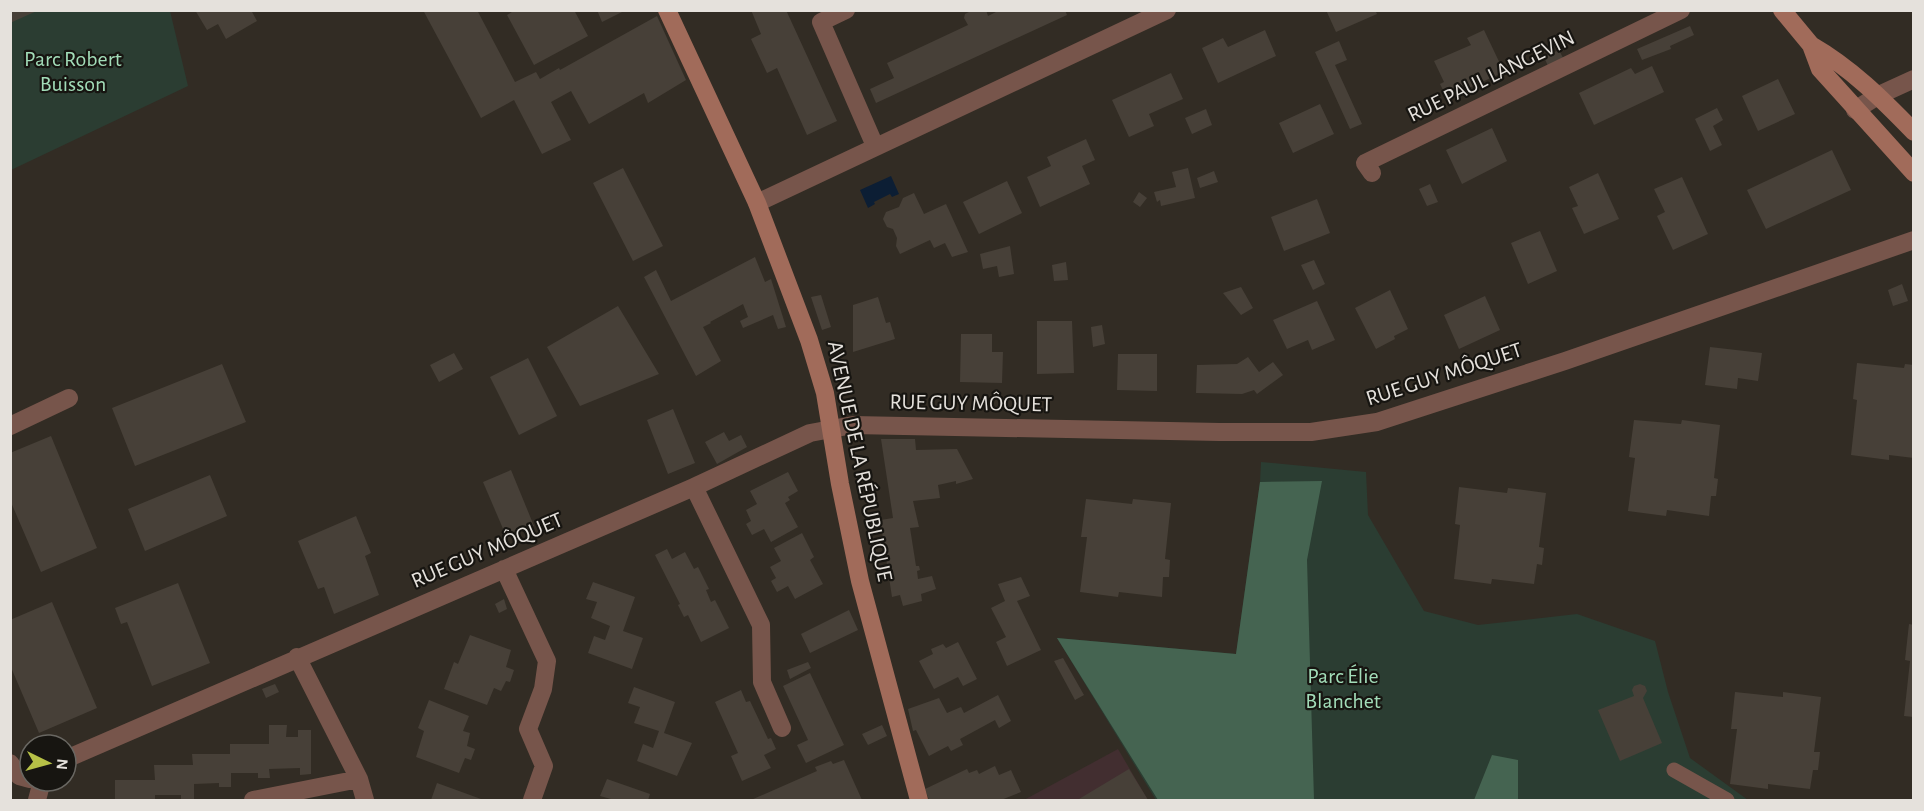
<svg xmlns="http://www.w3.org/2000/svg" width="1924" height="811" font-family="'Alegreya Sans',sans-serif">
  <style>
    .industrial { fill: #422e30 }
    .green { fill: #2b3d32 }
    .forest { fill: #456451 }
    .water { fill: #0c1e34 }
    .building { fill: #474038 }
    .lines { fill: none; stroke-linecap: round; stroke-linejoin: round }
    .lane { stroke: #77554b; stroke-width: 15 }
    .street { stroke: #77554b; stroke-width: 18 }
    .secondary { stroke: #a16b5a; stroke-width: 18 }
    .labels { text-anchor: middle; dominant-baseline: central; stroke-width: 4.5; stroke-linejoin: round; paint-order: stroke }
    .park-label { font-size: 22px; fill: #a2dcb8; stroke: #171511 }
    .street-label { font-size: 22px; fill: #e5e1dc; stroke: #171511 }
  </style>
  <rect width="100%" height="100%" fill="#322c24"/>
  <path class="industrial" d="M1118 749 1148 800H1024Z"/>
  <path class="green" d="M11 11H170L188 86 11 170Z
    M1261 462 1366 472 1368 515 1424 611 1478 625 1577 614 1655 641 1668 692 1690 758 1748 800H1156L1057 638 1236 654 1260 482Z"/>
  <path class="forest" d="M1322 481 1307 560 1314 800H1158L1057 638 1236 654 1260 482Z
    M1492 755 1518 760V800H1474Z"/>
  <path class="water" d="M891 176 899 194 892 197 890 194 874 202 875 204 868 208 860 190Z"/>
  <path class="building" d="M10 10H39L10 23Z
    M195 10H251L257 21 226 39 218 24 207 30Z
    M423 10H477L515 82 536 72 540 79 559 68 560 70 657 16 686 80 648 103 644 93 589 124 571 91 551 102 571 140 542 154 514 100 481 118Z
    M515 10H574L588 36 534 65 507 15Z
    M597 10H626L602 22Z
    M751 10H786L837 121 807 135 777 68 767 73 751 39 761 34Z
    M973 10H986L988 16 1000 10H1065L1067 15 876 103 870 89 894 78 887 63 968 25 964 18 965 14Z
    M1326 10H1375L1377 14 1336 32Z
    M1690 26 1694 35 1670 46 1671 49 1642 60 1637 49Z
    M1265 30 1276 56 1218 83 1202 48 1223 38 1228 47Z
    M1484 30 1504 72 1447 98 1440 84 1444 82 1434 61 1471 45 1467 38Z
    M1339 41 1347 60 1335 65 1362 124 1350 129 1315 52Z
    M1559 50 1563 58 1548 66 1544 57Z
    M1652 66 1664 92 1594 125 1579 93 1631 68 1635 74Z
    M1171 73 1183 99 1149 114 1154 126 1129 137 1112 100Z
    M1778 79 1795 114 1758 131 1742 96Z
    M1320 104 1334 134 1293 153 1279 123Z
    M1717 108 1723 120 1713 126 1722 145 1710 151 1695 119Z
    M1206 109 1212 125 1192 134 1185 118Z
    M1492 128 1507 161 1462 184 1446 150Z
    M1086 139 1095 160 1082 166 1090 184 1040 207 1027 177 1051 166 1047 157Z
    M1832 150 1851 190 1766 229 1747 190Z
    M623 168 663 246 633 261 593 183Z
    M1188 168 1195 198 1161 206 1160 200 1157 202 1154 192 1176 187 1172 172Z
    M1214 171 1218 182 1200 188 1197 178Z
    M1598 173 1619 219 1584 234 1572 208 1578 206 1569 187Z
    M1682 177 1708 234 1673 250 1657 216 1665 212 1654 189Z
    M1007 181 1022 213 979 234 963 202Z
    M1430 184 1438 202 1427 206 1419 189Z
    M1139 192 1147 198 1140 207 1133 202Z
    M914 193 924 214 946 204 968 252 952 257 945 243 934 248 930 240 900 254 896 246 897 238 893 229 887 227 883 219 886 212 899 207 903 198Z
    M1317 199 1330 233 1284 251 1271 217Z
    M1540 231 1557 271 1528 284 1511 243Z
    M1010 246 1014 274 999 277 997 266 983 269 980 254Z
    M755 257 765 282 771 279 786 327 778 329 773 315 743 328 740 321 748 317 743 304 710 322 711 323 703 327 721 361 696 376 644 277 656 270 671 301Z
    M1314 260 1325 284 1313 290 1301 265Z
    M1066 262 1068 280 1054 281 1052 265Z
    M1902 284 1908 301 1893 306 1888 290Z
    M1241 287 1253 308 1241 315 1223 293Z
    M1390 290 1408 329 1394 336 1395 339 1376 349 1355 308Z
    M821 295 831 327 822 330 811 297Z
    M1485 296 1500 330 1459 349 1444 315Z
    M878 297 886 323 890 322 895 339 853 352V305Z
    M1317 301 1335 340 1312 350 1308 340 1287 349 1273 320Z
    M618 306 659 374 580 406 547 347Z
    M1037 321H1072L1074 373 1037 374Z
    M1102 325 1105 344 1093 347 1091 327Z
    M961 334H992V352H1003L1002 383 960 382Z
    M1710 347 1762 353 1758 381 1738 378 1737 389 1705 385Z
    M454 353 463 369 439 382 430 365Z
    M1118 354H1157V391L1117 390Z
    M1248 357 1259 372 1273 362 1283 375 1257 394 1254 390 1242 394 1196 393 1197 365 1237 364Z
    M528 358 557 416 519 435 490 377Z
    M1857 363 1904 368 1905 364 1914 365V458L1889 455V460L1851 455 1857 400 1853 399Z
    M222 364 246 422 135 466 112 408Z
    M673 409 695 463 668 474 647 420Z
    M1634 420 1681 424 1682 420 1720 425 1714 478 1718 479 1716 496H1711L1709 516 1667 510 1666 516 1628 511 1635 458 1629 457Z
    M724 432 729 441 741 435 747 447 717 464 705 442Z
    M51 436 97 548 41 572 10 500V453Z
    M881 439H915L916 450 957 449 973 479 956 484V481L938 485 940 498 913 501 919 527 910 528 916 566H919L920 570 917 571 918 579 932 576 936 589 921 594 922 601 903 606 900 595 892 597 882 532 870 534 868 522 893 518Z
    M511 470 534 526 507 538 483 482Z
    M788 472 798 491 788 497 790 500 785 503 798 527 771 542 764 529 752 535 746 524 751 521 746 510 757 504 750 491Z
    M210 475 227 516 145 551 128 509Z
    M1459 487 1507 493 1508 488 1546 493 1539 547 1544 548 1542 565 1537 564 1534 584 1492 579 1491 584 1454 579 1460 525 1455 524Z
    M1086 499 1132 504 1133 499 1171 503 1165 559 1170 560 1169 577H1163L1162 597 1119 592 1118 597 1080 592 1087 537H1081Z
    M356 516 371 553 365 556 379 595 334 614 324 587 318 589 298 541Z
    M802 533 814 557 810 560 823 584 795 599 788 586 777 592 771 581 776 578 770 567 781 561 774 548Z
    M667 549 672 559 685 552 694 569 698 567 709 589 706 590 711 602 715 600 729 628 701 642 688 615 684 617 678 605 680 604 655 555Z
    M1021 577 1030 596 1017 601 1041 650 1007 666 996 642 1006 637 991 608 1005 601 998 584Z
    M593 582 635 597 623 631 643 638 632 669 588 653 594 636 605 640 610 626 591 618 597 602 586 599Z
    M178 583 210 663 152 686 127 622 121 624 115 608Z
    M504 599 507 609 499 613 495 604Z
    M52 602 97 708 39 733 10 665V620Z
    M849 610 858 630 810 653 801 634Z
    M1909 624 1914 625V717L1904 716 1910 661 1905 660Z
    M470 635 511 650 506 667 514 670 510 682 506 681 501 691 494 688 487 705 444 689 454 662 458 664Z
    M958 642 977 679 963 686 958 677 934 689 919 661 933 654 931 649 943 644 946 648Z
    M1063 658 1084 695 1075 700 1054 661Z
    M808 662 811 668 790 679 787 670Z
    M810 673 844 745 806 763 797 745 808 740 783 686Z
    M275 684 279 692 266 698 262 689Z
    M1640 684 1645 686 1647 691 1643 698 1662 743 1620 761 1598 710 1634 696 1632 690 1634 686Z
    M634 687 675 702 664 733 692 743 677 776 637 761 643 744 653 748 659 731 634 723 640 707 628 703Z
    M741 690 746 702 750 701 768 739 771 738 776 749 764 755 771 768 742 781 731 756 738 753 715 702Z
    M1735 692 1783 697V692L1821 697 1814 752H1820L1818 770H1813L1810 789 1768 784V789L1730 784 1737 729H1731Z
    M998 695 1011 721 999 728 995 720 960 739 963 745 951 751 948 746 929 756 916 730 913 731 908 709 939 698 947 713 961 707 964 713Z
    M429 700 469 716 463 731 470 733 467 746 475 749 471 760 465 758 459 773 416 757 424 731 418 728Z
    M269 725H287L286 737H298V730H311V774L300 775V768L269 769 270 778H258V773H231V787H219V783L194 784V799H181V795H155V800H115V780H155L154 765H193L192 754H230V744H269Z
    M882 725 887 736 868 745 862 734Z
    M844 760 862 800H751L817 771 815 767 831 761 833 764Z
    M995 766 999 775 1011 770 1021 792 1001 800H929L925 789 967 769 969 773 977 770 979 774Z
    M1129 769 1148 800H1080L1079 799Z
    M607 779 650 794 648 800H610L611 799 600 796Z
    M437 783 481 799 480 800H431Z"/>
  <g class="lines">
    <path class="lane" d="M1674 770 1727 800"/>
    <path class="street" d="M846 10 821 22 875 146
      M1855 110 1879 95 1914 79
      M1372 173 1365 163 1681 10
      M757 203 1167 10
      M10 426 69 398
      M694 487 761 625 762 682 782 728
      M504 569 547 661 543 689 528 729 544 766 532 800
      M297 657 359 779 365 800
      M66 759 694 487 810 433 853 425 1220 432H1311L1377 422 1565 361 1914 240
      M10 763 19 776 30 779
      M37 800 42 781
      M253 800 359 779"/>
    <path class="secondary" d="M667 10 757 203 809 340 825 393 840 484 860 581 919 800
      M1782 10 1811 45 1820 69 1914 173
      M1811 45C1851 68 1882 99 1914 132"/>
  </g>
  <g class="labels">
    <g class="park-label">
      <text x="73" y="59">Parc Robert<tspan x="73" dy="25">Buisson</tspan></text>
      <text x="1343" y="676">Parc Élie<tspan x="1343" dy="25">Blanchet</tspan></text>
    </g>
    <g class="street-label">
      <text transform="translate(1491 76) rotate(-26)">RUE PAUL LANGEVIN</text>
      <text transform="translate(1444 374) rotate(-18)">RUE GUY MÔQUET</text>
      <text transform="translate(971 403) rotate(1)">RUE GUY MÔQUET</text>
      <text transform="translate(860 461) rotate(78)">AVENUE DE LA RÉPUBLIQUE</text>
      <text transform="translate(487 550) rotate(-23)">RUE GUY MÔQUET</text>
    </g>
  </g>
  <rect width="1924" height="811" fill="none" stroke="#e5e1dc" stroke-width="24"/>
  <g transform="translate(48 763) rotate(95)"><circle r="28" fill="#171511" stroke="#696762" stroke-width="1.5"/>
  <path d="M0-4.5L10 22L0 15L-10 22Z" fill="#b7c147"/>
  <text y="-9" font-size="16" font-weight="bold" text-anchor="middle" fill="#e5e1dc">N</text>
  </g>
</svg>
